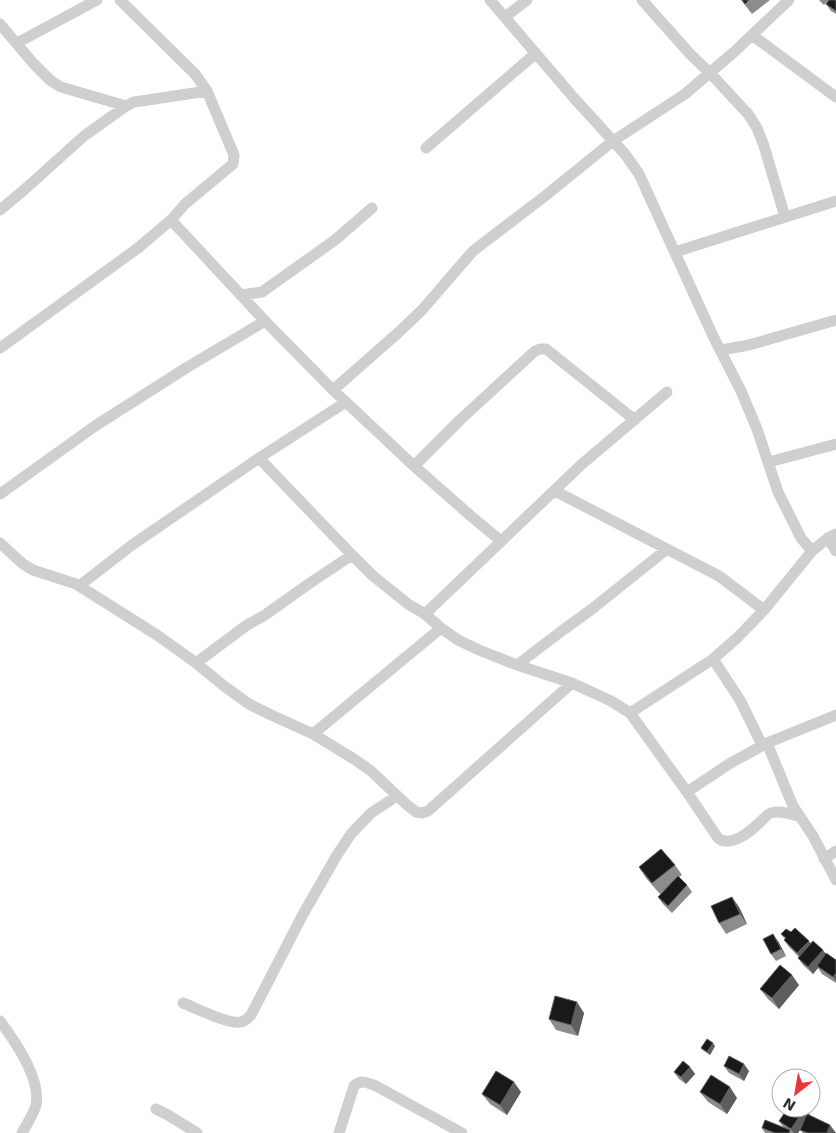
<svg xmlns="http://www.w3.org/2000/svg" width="836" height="1133" font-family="'DejaVu Sans',sans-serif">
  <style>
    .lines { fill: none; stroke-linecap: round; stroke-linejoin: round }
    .minor { stroke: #cfcfcf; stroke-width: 11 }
    .wall { fill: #8c8c8c }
    .shaded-wall { fill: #5e5e5e }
    .building { fill: #191919; stroke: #5e5e5e }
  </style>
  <rect width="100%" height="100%" fill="#fff"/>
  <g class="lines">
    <path class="minor" d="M490 0 574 98 625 154 639 174 713 336 741 391 757 429 778 492 801 538 812 551
      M642 0 691 55 710 73 748 114 757 128 764 146 785 217
      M505 17 527 0
      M0 24 33 63 51 81 61 87 126 106
      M752 35 836 97
      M17 43 97 0
      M426 148 535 54
      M0 210 24 190 84 136 126 106 134 102 148 100 207 91
      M171 220 265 321 333 390 414 466 472 517 501 541
      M675 252 836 201
      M241 295 262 292 335 240 372 208
      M0 348 138 248 171 220 185 204 233 164 234 155 207 91 195 74 120 0
      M721 350 749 345 836 320
      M333 390 399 332 422 310 473 251 545 196 613 141 685 94 734 52 789 0
      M259 458 346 402
      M769 462 836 444
      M414 466 461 419 535 351 540 349H546L635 420
      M555 491 719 576 764 610
      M0 494 95 426 186 368 265 321
      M828 538 836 551
      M0 543 23 564 33 570 76 584 157 635 196 663 224 686 249 704 269 714 313 734 354 759 371 771 406 804 416 812 422 813 428 811 572 683
      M79 586 132 545 259 458 352 555
      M425 614 582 464 667 392
      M713 659 740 700 762 745
      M196 663 247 625 265 615 310 583 352 555 372 575 408 604 425 614 441 628 458 640 479 650 517 665 572 683 611 701 630 713 687 792 718 838C730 848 750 832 759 823 763 820 766 815 771 813 779 810 790 814 798 816
      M517 665 559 633 592 609 667 549
      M630 713 713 659 737 638 764 610 812 551 828 538 836 534
      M313 734 441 628
      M767 743 793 806 813 836 836 880
      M687 792 729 764 767 743 836 715
      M824 859 836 851
      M183 1003C196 1008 229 1025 241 1022 246 1021 248 1018 251 1015L302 916 337 855 351 834 371 813 397 796
      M0 1021C15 1041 41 1079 36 1105 33 1115 27 1124 22 1133
      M156 1109 168 1115 197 1133
      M339 1133 354 1086C361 1079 368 1083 376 1086L462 1133"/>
  </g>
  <path class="wall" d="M741 0H770L752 14Z
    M819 0H829L824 5Z
    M836 0V14L831 11 826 4Z
    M675 865 682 875 679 877 687 885 692 892 672 913 663 904 658 897 665 890 660 894 646 878 639 867Z
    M739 907 747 924 726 934 719 923Z
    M791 932 809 941 811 944 836 960V983L822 974 818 968 813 974 803 965 798 958 799 957 789 947 784 940 785 939 781 934Z
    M778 941 786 956 776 961 771 954Z
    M799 985 779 1009 768 999 760 989Z
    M584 1013 578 1036 556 1030 549 1019Z
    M715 1046 710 1055 704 1051 701 1048Z
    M724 1066 749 1071 744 1081 729 1073Z
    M690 1067 695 1074 686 1084 679 1079 674 1072Z
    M521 1092 507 1115 490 1104 482 1094Z
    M700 1092 737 1098 727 1114 708 1102Z
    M810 1115V1116L836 1133H803L800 1130 798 1133H765L762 1128H784L779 1121Z"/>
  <path class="shaded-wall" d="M732 897 739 907 747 924 740 914Z
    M773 934 778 941 786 956 781 949Z
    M809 941 814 948 802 960 797 953Z
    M823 950 828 957 817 966 818 968 813 974 808 967Z
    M835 974 836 976V981L833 977Z
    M792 975 799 985 779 1009 772 998Z
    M577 1002 584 1013 578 1036 571 1025Z
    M713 1043 715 1046 710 1055 707 1052Z
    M744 1064 749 1071 744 1081 739 1074Z
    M690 1067 695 1074 686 1084 681 1077Z
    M514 1082 521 1092 507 1115 500 1105Z
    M730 1087 737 1098 727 1114 720 1104Z
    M805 1108 810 1115 798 1133H794L791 1129Z
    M830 1125 836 1133H827Z"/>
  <path class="building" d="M742 0H749L745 4Z
    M829 0H836V11L826 4Z
    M661 849 675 865 652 883 639 867Z
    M678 876 687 885 668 906 658 897Z
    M732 897 740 914 719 923 711 906Z
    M795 928 809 941 797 953 784 940 786 938 781 934 786 929 791 932Z
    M773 934 781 949 771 954 763 939Z
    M813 941 823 950 808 967 798 958Z
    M826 953 836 960V975L835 974 833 977 817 966Z
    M780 965 792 975 772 998 760 989Z
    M555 996 577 1002 571 1025 549 1019Z
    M707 1039 713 1043 707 1052 701 1048Z
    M729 1056 744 1064 739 1074 724 1066Z
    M683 1061 690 1067 681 1077 674 1072Z
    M496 1071 514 1082 500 1105 482 1094Z
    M711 1075 730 1087 720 1104 700 1092Z
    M788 1108H805L791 1129 779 1121Z
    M807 1114 830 1125 827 1133H808L800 1130Z
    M765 1120 790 1130 789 1133H775L762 1128Z"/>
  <g transform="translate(796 1093) rotate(211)"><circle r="24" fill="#ffffff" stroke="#adadad"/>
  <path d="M0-4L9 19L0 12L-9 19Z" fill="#e73639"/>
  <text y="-8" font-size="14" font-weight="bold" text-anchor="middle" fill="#323232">N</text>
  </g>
</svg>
